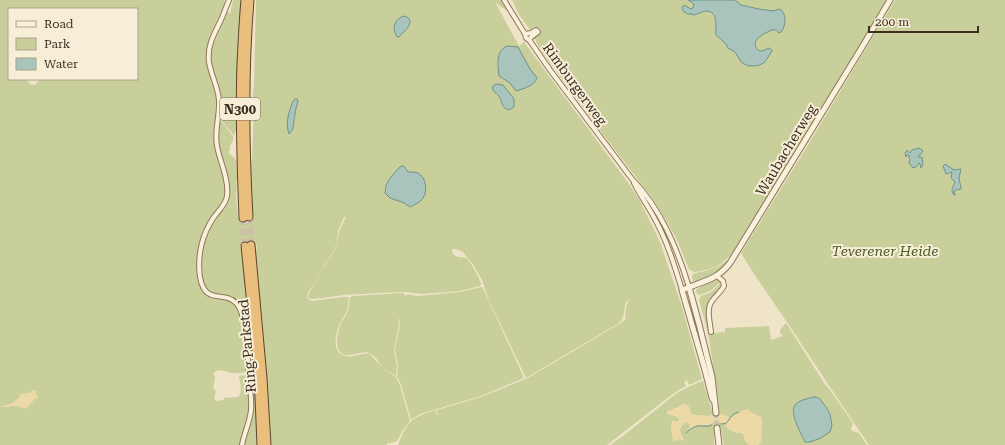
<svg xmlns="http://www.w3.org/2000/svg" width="1005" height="445" font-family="'Roboto Serif',serif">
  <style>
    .green { fill: #c9cf9b; fill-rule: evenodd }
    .sand { fill: #ecd9a5 }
    .water { fill: #a9c4bc; stroke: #6f938a }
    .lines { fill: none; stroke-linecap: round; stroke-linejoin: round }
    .stream { stroke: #6f938a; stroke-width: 1 }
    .tertiary-tunnel { stroke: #ccc0a6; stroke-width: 5; stroke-dasharray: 5 2.5; stroke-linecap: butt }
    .trunk-tunnel { stroke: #ccc0a6; stroke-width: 7; stroke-dasharray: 7 3.5; stroke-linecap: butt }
    .minor-casing { stroke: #8d765c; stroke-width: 6 }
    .tertiary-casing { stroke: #8d765c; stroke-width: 7 }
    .trunk-casing { stroke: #5b4430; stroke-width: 9 }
    .minor { stroke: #faf1dc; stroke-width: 4 }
    .tertiary { stroke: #faf1dc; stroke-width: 5 }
    .trunk { stroke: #eabe7c; stroke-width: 7 }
    .labels { text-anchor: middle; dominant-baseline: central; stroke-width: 4; stroke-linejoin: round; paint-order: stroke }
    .shield { fill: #f7eed8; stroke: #756857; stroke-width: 1 }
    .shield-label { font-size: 13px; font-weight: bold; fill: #3d2e20 }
    .street-label { font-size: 14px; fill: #3d2e20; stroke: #f7eed8 }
    .park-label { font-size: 14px; font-style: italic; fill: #4d5a26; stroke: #f7eed8 }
  </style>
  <rect width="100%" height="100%" fill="#f0e4c8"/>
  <path class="green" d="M0 0H225C223 7 222 14 219 20 213 34 206 45 207 60 208 76 217 89 217 105 218 118 213 131 215 144 217 161 226 177 225 194 224 204 216 210 211 217 203 231 196 247 198 263 199 272 201 281 203 290 211 293 226 297 232 302 244 310 247 357 247 372 243 372 238 374 233 373 224 373 223 367 213 373 217 377 214 383 213 388L216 391 214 398 216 401 224 400 223 398 238 397C243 392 240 384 239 376L247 375 249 408 248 415 240 445H0V407C4 407 13 405 16 406 20 406 22 409 26 408 28 407 33 400 37 397L35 390H33C29 396 27 392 22 394 19 396 20 397 18 399 13 404 6 406 0 406ZM9 9H137V79H39V81L35 85H31L26 79H9Z
    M233 0H243L237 126 234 136 219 117 220 110 210 59 211 48 227 12 228 11 230 14Z
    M256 0H502L506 8V12L504 8H502L497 3 496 4 519 46 524 42 629 184 640 201 660 242 682 307 702 379 689 385 687 380 684 382 686 386 674 393 607 445H398C407 421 412 417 436 410L437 415H438L437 410 481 397 528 378 619 324 625 320 626 307 629 300C621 305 628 315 619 323L526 378 489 300 482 280 474 266 463 252 456 249H453L452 251 453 254C453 254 457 257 458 257 461 258 464 256 467 259 471 262 480 279 481 284L480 286 460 291 421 294 406 292H400L343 295 323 298 310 299 309 298 308 295 326 263 334 252 337 245 339 232 346 217H344L338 231 337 243 334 251 324 265 318 278 307 294 308 299 312 301 343 297H348L349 298C348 303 348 309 346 313 345 316 342 318 341 321 336 331 330 353 346 356 354 358 362 352 370 354L384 369 396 377 400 385 410 421 403 430 397 441 387 444V445H269L254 267 257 245 240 246 247 292 255 371 260 445H243L252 416 246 328 238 302 233 298 211 293 205 287 202 277 201 266V252L207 232 228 198 218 144 217 134 219 120 223 123 234 138 230 146V150L228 152 237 161 236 165 239 170 236 183 237 187 236 194 238 218 252 217 248 162 252 161 254 107 252 106 254 84Z
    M512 0H887L865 37 733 253C724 263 714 269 701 271 696 272 693 273 689 269L676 238 667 222 652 198 612 146 548 60 539 47 534 37 535 36 519 15Z
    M895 0H1005V445H869C843 407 818 369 793 331 776 305 757 280 741 253L805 150Z
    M729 259V261C720 271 707 280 693 281L692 276 693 274C707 270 717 269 729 259Z
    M716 280H719L721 282 710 291 699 295 697 294 696 290 698 288Z
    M721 283C721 291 714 293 711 299 710 303 710 327 710 333L725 332V328L769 326 771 340 783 336 780 333V330L786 323 826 386H827L853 423 852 427 851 428 852 431 859 433 867 445H758L761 442 762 419 760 416C755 416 749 410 745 410 743 410 741 412 740 414 737 415 734 416 731 418L722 414 707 416 695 415 691 414 689 407 685 404C680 405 678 408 673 409L671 415 676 416 680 420 678 422 673 421C671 426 671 437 675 441L678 439H684C678 432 678 425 688 422L690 424V428C695 424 698 425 705 425 708 425 711 423 714 422 718 422 723 423 727 423L728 424 726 425 729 429 737 433 740 432 742 433 744 435V439L749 445H724L721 430 719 429 714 430V445H610L623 436 677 393 686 388 702 381H703L712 411 715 412 718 411 719 403 708 333 699 300 701 296 711 292ZM820 399C822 402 824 404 826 406 828 410 830 414 831 418 834 434 823 437 810 442L796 423 793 410Z
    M481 287H482L484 290 524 378 481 396 420 414 411 420 401 384 397 377 398 365 395 349 400 325 398 317V321L399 324 394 350 397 366 396 376C392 373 387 371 383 368 379 363 377 357 371 354 364 349 355 356 347 355 331 354 338 329 342 321 344 318 346 316 347 313 349 309 349 303 350 298L352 296 402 293H404L405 296 408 294 417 296 449 293 460 292Z"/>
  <path class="sand" d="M33 390H35L38 398 37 399 35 398 34 399 33 401 30 403 28 406 25 408H23L14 405 7 407H0V406C6 406 12 404 16 400 18 399 19 397 21 395 26 391 29 396 33 390Z
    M685 404 689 407 691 414 695 415 707 416 722 414 731 418C735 415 744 410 749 409 751 416 758 414 762 418L761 442 758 445H749L744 439V435L742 432 737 433 729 429 725 426 728 424 727 423 712 422 707 425H697L689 429 690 424 688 422C676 426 680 432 684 440L682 441 678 439 675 441H673L671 425 672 421 678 422 680 420C677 415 673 415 668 415L667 414V411C669 410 672 410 675 409 679 408 681 405 685 404Z"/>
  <path class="water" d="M688 0H735L741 5 759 9 773 11 780 9C787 14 786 26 781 32L779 33 776 30H772C769 31 761 35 758 38 754 42 754 49 760 51 764 51 766 49 769 48L772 50V51L765 62 760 65 755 66H748L741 62 735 52 728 48 726 44 716 35C715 28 719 12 707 11 703 11 698 14 694 15L691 14H688L683 11 682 7 684 5 691 9 693 8 694 4Z
    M406 16 410 20C410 28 404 31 399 37H397C391 28 395 17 406 16Z
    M507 46 518 47 530 69 537 78C534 86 525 88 516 91L510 83 499 76C498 66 495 51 507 46Z
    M496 84 503 85 514 99V107L509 110C500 107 503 101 498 95 496 93 494 92 493 90L492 87Z
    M295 99H297L298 101C297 106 295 110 295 115 293 122 295 129 289 134 285 123 289 111 293 101Z
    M919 148 923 151 918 157H922L923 165 921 168 920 164 919 163 916 167 913 168 909 163 910 159 909 158V155H907L906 157 905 153 907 150 910 153 912 150Z
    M945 164 954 170 961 169 959 178 961 188V189L956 190 954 191 955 195H954C950 190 953 187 955 182L951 178 952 172 946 174 943 166Z
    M401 166H404L408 172C411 172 415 172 418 173 426 177 428 191 423 198 421 202 414 205 410 207L404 203 390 198 385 193C386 190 385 188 386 186 388 179 396 171 401 166Z
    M813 397H816L820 399 826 407 830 414 832 425 830 432 821 438 810 442H805C801 434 789 412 795 405 799 400 807 399 813 397Z"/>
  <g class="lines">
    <path class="stream" d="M721 424C731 425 727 415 738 412
      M686 433C690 429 696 425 702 426 707 426 708 427 712 425"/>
    <path class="tertiary-tunnel" d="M716 413 717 428"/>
    <path class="trunk-tunnel" d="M249 217 251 245
      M243 218 245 246"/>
    <g class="minor-casing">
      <path id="minor" d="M229 0C226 7 224 13 221 20 214 34 207 46 209 62 211 75 218 87 219 100 220 116 214 130 217 146 220 162 229 179 227 196 226 204 219 210 214 217 202 234 197 256 200 277 205 306 224 290 236 303 241 307 242 316 244 322 247 340 248 362 249 380 250 390 252 400 251 410 250 422 244 433 242 445
        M504 0 525 34 526 38 530 41 550 70 632 179C661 209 677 248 689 287
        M525 34 531 33 536 30 538 32 530 38V41
        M634 183C641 197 650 209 657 223 668 244 675 267 682 290
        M711 332C710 322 706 309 712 301 716 295 721 292 724 286L723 281 717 276"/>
    </g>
    <g class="tertiary-casing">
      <path id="tertiary" d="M689 287 699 324 712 377 716 413
        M714 401 712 398 705 370 682 290C702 281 716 281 730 263L864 44 890 0
        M717 428 719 445"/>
    </g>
    <g class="trunk-casing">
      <path id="trunk" d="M249 217C245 145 244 73 250 0
        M243 218C241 167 239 115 241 64 242 43 243 21 245 0
        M251 245 263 378 267 445
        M245 246 258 373 261 445"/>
    </g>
    <use href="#minor" class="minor"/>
    <use href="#tertiary" class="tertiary"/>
    <use href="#trunk" class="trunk"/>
  </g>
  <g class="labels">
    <rect class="shield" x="220" y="98" width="40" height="22" rx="3"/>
    <g class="shield-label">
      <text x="240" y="109">N300</text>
    </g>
    <g class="street-label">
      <text transform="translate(575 84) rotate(54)">Rimburgerweg</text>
      <text transform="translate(786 150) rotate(-59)">Waubacherweg</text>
      <text transform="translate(247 346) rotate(-95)">Ring Parkstad</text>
    </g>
    <g class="park-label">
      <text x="885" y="251">Teverener Heide</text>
    </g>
  </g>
  <rect x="8" y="8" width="130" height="72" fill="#f7eed8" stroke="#ada18e"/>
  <rect x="16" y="21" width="20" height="6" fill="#faf1dc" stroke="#ada18e"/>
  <text x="44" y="28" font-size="12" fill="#3d2e20">Road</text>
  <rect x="16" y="38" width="20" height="12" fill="#c9cf9b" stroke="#ada18e"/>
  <text x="44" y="48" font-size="12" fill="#3d2e20">Park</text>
  <rect x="16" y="58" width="20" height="12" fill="#a9c4bc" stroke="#ada18e"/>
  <text x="44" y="68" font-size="12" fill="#3d2e20">Water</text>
  <path d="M869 26v6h109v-6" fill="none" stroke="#3d2e20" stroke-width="2"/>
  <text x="875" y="26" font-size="12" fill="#3d2e20" stroke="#f7eed8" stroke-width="3" paint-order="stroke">200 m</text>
</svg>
